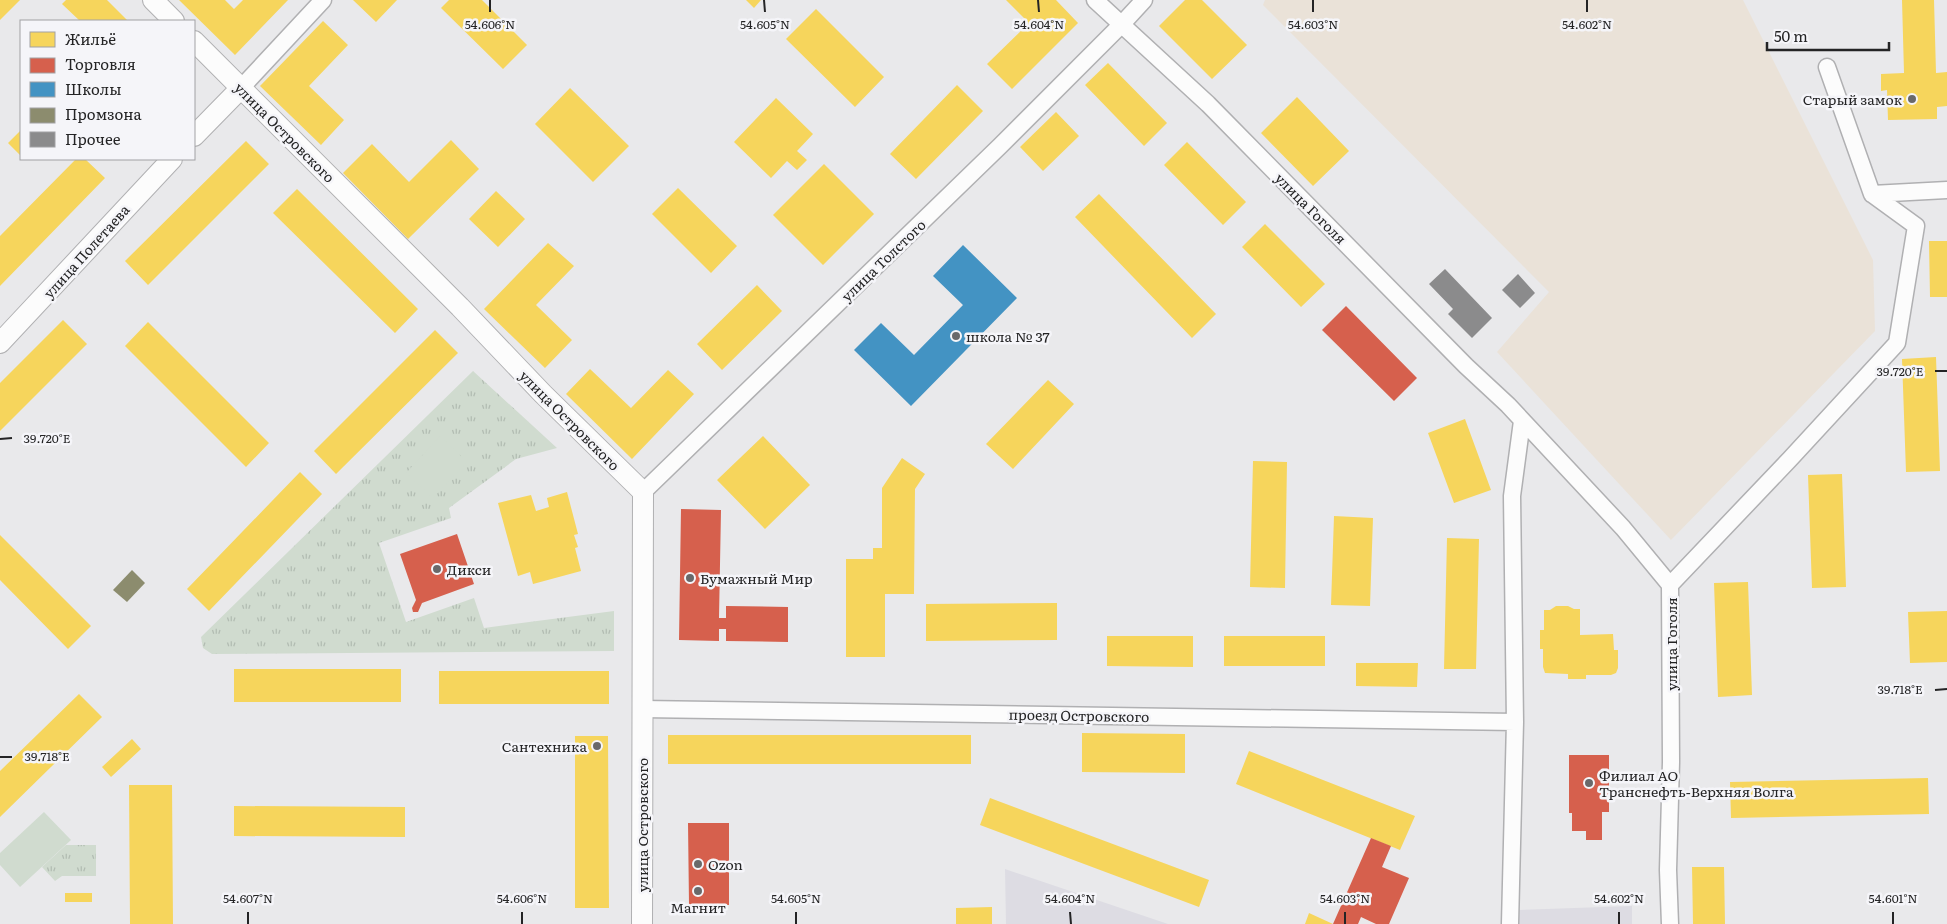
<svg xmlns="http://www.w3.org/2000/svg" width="1947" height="924" font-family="Literata,serif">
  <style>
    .built { fill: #dddce3 }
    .industrial { fill: #eae2d8 }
    .park { fill: url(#park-tufts) }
    .garden { fill: #d0dbcf }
    .homes { fill: #f6d55c }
    .shops { fill: #d6604d }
    .schools { fill: #4393c3 }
    .industry { fill: #8c8c6e }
    .building { fill: #8b8b8c }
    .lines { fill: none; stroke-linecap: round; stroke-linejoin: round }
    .minor-casing { stroke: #b0b0b2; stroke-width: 19 }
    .tertiary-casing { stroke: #b0b0b2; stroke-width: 22 }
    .minor { stroke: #fcfcfc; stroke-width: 16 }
    .tertiary { stroke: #fcfcfc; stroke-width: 20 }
    .ticks { fill: none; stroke: #242425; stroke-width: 2 }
    .poi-dot { fill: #69696a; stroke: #f5f5f9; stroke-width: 2 }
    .labels { text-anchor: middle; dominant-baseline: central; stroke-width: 5; stroke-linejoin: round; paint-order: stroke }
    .poi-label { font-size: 14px; fill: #242425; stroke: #f5f5f9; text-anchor: start }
    .street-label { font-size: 14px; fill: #242425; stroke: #f5f5f9 }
    .ticks-label { font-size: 12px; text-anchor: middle; fill: #242425; stroke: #f5f5f9; stroke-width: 5; stroke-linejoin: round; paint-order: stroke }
  </style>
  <defs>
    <pattern id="park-tufts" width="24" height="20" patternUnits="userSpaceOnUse" patternTransform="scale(1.25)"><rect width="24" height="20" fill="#d0dbcf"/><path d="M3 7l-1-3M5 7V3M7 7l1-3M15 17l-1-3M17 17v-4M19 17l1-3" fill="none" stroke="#b2bcb2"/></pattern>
  </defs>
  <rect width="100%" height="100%" fill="#e9e9eb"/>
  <path class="built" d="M1005 869 1168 924H1006Z
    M1632 906V924H1519V910Z"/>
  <path class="industrial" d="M1265 0H1743L1873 260 1875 331 1671 540 1497 352 1549 292 1263 5Z"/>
  <path class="park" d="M473 371 557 448 516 459 449 508 451 518 379 543 406 622 474 598 484 628 614 611V651L212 654 203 648 201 637Z
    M66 845H96V876H62L55 881 42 867Z"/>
  <path class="garden" d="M440 436 467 462 433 498 406 473Z
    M44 812 71 840 20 887 0 865V853Z"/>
  <path class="homes" d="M0 0H20L0 20Z
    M66 0H107L128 21H80L62 4Z
    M179 0H225L234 9 243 0H288L235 55Z
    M353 0H397L376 22Z
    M449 0H482L527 45 503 69 441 8Z
    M746 0H761L754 8Z
    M1006 0H1056L1078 23 1012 89 987 64 1029 23Z
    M1185 0H1202L1247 45 1212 79 1159 26Z
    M1902 0H1934L1936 73 1947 72V106L1937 107V119L1888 120 1887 90 1881 91V74L1904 73Z
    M816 9 884 77 855 107 786 39Z
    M323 21 348 45 309 86 344 120 321 145 260 86Z
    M1108 63 1167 123 1144 146 1085 85Z
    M957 85 983 111 916 179 890 154Z
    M570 88 629 146 593 182 535 124Z
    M1297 97 1349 151 1313 186 1261 133Z
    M776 98 813 134 797 151 807 160 797 170 787 161 771 178 734 142Z
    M1056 112 1079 136 1043 171 1020 147Z
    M21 130V156L8 143Z
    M451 140 479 169 408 239 343 173 372 144 409 182Z
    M246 141 269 164 148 285 125 261Z
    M1187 142 1246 202 1223 225 1164 165Z
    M76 159H85L105 178 0 286V236Z
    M824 164 874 214 823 265 773 215Z
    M678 188 737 246 711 273 652 214Z
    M297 189 418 309 395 333 273 213Z
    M496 191 525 219 498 247 469 219Z
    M1099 194 1216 314 1192 338 1075 217Z
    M1265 224 1325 284 1301 307 1242 247Z
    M1929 241H1947V297H1930Z
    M548 243 574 266 536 305 572 340 545 368 484 309Z
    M757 285 782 311 722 370 697 344Z
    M63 320 87 344 0 431V383Z
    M148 322 269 443 246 467 125 346Z
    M435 330 458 353 336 474 314 451Z
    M1936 357 1940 471 1906 472 1902 359Z
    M590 369 631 408 668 370 694 394 632 459 566 394Z
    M1048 380 1074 404 1013 469 986 444Z
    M1465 419 1491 490 1454 503 1428 433Z
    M763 436 810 485 765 529 717 480Z
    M902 458 925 474 915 489 914 594H885V657H846V559H873V548H882V488Z
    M1253 461 1287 462 1285 588 1250 587Z
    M300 472 322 494 209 611 187 589Z
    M1842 474 1846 587 1812 588 1808 475Z
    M567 492 578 534 574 535 578 547 575 548 581 571 533 584 530 572 518 576 498 503 531 495 536 511 549 507 547 498Z
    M1334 516 1373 518 1370 606 1331 605Z
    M0 535 91 626 68 649 0 580Z
    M1447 538 1479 539 1476 669H1444Z
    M1748 582 1752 695 1718 697 1714 583Z
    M1057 603V640L926 641V604Z
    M1556 606H1568L1574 609H1580V635L1613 634 1614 650H1618V668L1616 673 1611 675H1586V679H1568V674L1545 673 1543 667V649H1540V630H1544V610H1550Z
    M1947 611V662L1910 663 1908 612Z
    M1107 636H1193V667L1107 666Z
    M1224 636H1325V666H1224Z
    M1356 663H1418L1417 687 1356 686Z
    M234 669H401V702H234Z
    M439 671H609V704H439Z
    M79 694 102 717 0 817V771Z
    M1082 733 1185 734V773L1082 772Z
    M668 735H971V764H668Z
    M575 736H608L609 908H575Z
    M132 739 141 749 111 777 102 767Z
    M1249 751 1415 816 1400 850 1236 784Z
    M1928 778 1929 814 1731 818 1730 782Z
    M129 785H172L173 924H130Z
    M990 798 1209 880 1199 907 980 825Z
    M234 806 405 807V837L234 836Z
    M1692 867H1724L1725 924H1693Z
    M65 893H92V902H65Z
    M992 907V924H956V908Z
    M1309 913 1333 924H1305Z"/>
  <path class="shops" d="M1346 306 1417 378 1394 401 1322 330Z
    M681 509 721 510 719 618H726V606L788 607V642L726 641V629H719V641L679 640Z
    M457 534 474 584 422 603 418 612H413L412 608 416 600 400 554Z
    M1569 755H1609V812H1602V840H1586V831H1572V813H1569Z
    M688 823H729V905H689Z
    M1371 838 1391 846 1382 867 1409 878 1389 924H1376L1361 917 1358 924H1333Z"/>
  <path class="schools" d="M963 245 1017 298 911 406 854 350 881 323 914 355 963 305 933 276Z"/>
  <path class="industry" d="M132 570 145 583 127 602 113 590Z"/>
  <path class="building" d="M1445 269 1492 318 1472 338 1448 314 1453 309 1429 284Z
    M1518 274 1535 293 1520 308 1502 290Z"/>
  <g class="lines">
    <g class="minor-casing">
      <path id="minor" d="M1095 0 1208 104 1466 366 1508 405 1623 528 1670 585 1671 762 1668 870 1670 924
        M1827 67 1872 194 1947 190
        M241 88 323 0
        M643 492 1000 146 1121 25 1144 0
        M1670 585 1790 459 1897 343 1916 226 1872 194
        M642 709 1515 722
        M1510 924 1515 722 1512 496 1522 421"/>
    </g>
    <g class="tertiary-casing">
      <path id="tertiary" d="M153 0 174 21
        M194 41 460 307 543 394 643 492 642 924
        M194 136 241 88
        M0 343 172 159"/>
    </g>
    <use href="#minor" class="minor"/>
    <use href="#tertiary" class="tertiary"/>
  </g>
  <path class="ticks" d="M490 0V12M764 0 765 12M1038 0 1039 12M1313 0V12M1587 0V12M1935 371H1947M0 439 12 438M1935 690 1947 689M0 757H12M248 912V924M522 912V924M796 912V924M1070 912 1071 924M1345 912V924M1619 912V924M1893 912V924"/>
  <g class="poi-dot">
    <circle cx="1912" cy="99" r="5"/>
    <circle cx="956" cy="336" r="5"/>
    <circle cx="437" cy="569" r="5"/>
    <circle cx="690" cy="578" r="5"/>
    <circle cx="597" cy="746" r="5"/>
    <circle cx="1589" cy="783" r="5"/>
    <circle cx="698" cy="864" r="5"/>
    <circle cx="698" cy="891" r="5"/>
  </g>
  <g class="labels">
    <g class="poi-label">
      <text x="1902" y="99" text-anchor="end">Старый замок</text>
      <text x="966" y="336">школа № 37</text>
      <text x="447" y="569">Дикси</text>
      <text x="700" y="578">Бумажный Мир</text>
      <text x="587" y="746" text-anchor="end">Сантехника</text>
      <text x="1599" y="775">Филиал АО<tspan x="1599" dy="16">Транснефть-Верхняя Волга</tspan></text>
      <text x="708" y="864">Ozon</text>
      <text x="698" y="907" text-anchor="middle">Магнит</text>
    </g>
    <g class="street-label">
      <text transform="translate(285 132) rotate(45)">улица Островского</text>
      <text transform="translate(1311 208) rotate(45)">улица Гоголя</text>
      <text transform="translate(86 251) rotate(-48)">улица Полетаева</text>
      <text transform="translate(883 260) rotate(-44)">улица Толстого</text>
      <text transform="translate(570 420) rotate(45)">улица Островского</text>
      <text transform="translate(1671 644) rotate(-90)">улица Гоголя</text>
      <text transform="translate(1079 715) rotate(1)">проезд Островского</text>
      <text transform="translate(642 825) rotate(-90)">улица Островского</text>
    </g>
  </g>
  <g class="ticks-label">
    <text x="490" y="29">54.606°N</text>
    <text x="765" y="29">54.605°N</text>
    <text x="1039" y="29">54.604°N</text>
    <text x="1313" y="29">54.603°N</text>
    <text x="1587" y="29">54.602°N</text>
    <text x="1900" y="376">39.720°E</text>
    <text x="47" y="443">39.720°E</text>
    <text x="1900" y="694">39.718°E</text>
    <text x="47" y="761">39.718°E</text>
    <text x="248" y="903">54.607°N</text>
    <text x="522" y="903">54.606°N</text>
    <text x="796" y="903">54.605°N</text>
    <text x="1070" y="903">54.604°N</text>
    <text x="1345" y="903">54.603°N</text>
    <text x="1619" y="903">54.602°N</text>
    <text x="1893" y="903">54.601°N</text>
  </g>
  <rect x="20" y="20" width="175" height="140" fill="#f5f5f9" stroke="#a1a1a4"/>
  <rect x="30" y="32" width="25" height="15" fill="#f6d55c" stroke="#a1a1a4"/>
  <text x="65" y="45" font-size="15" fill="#242425">Жильё</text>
  <rect x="30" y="58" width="25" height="15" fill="#d6604d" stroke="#a1a1a4"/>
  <text x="65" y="70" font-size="15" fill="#242425">Торговля</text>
  <rect x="30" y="82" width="25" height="15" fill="#4393c3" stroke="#a1a1a4"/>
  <text x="65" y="95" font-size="15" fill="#242425">Школы</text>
  <rect x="30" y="108" width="25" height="15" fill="#8c8c6e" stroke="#a1a1a4"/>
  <text x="65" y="120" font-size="15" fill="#242425">Промзона</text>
  <rect x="30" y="132" width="25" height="15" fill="#8b8b8c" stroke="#a1a1a4"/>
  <text x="65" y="145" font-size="15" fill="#242425">Прочее</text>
  <path d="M1767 42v8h122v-8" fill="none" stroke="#242425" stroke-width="2.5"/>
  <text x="1774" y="42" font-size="15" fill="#242425" stroke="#f5f5f9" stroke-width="4" paint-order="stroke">50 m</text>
</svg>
